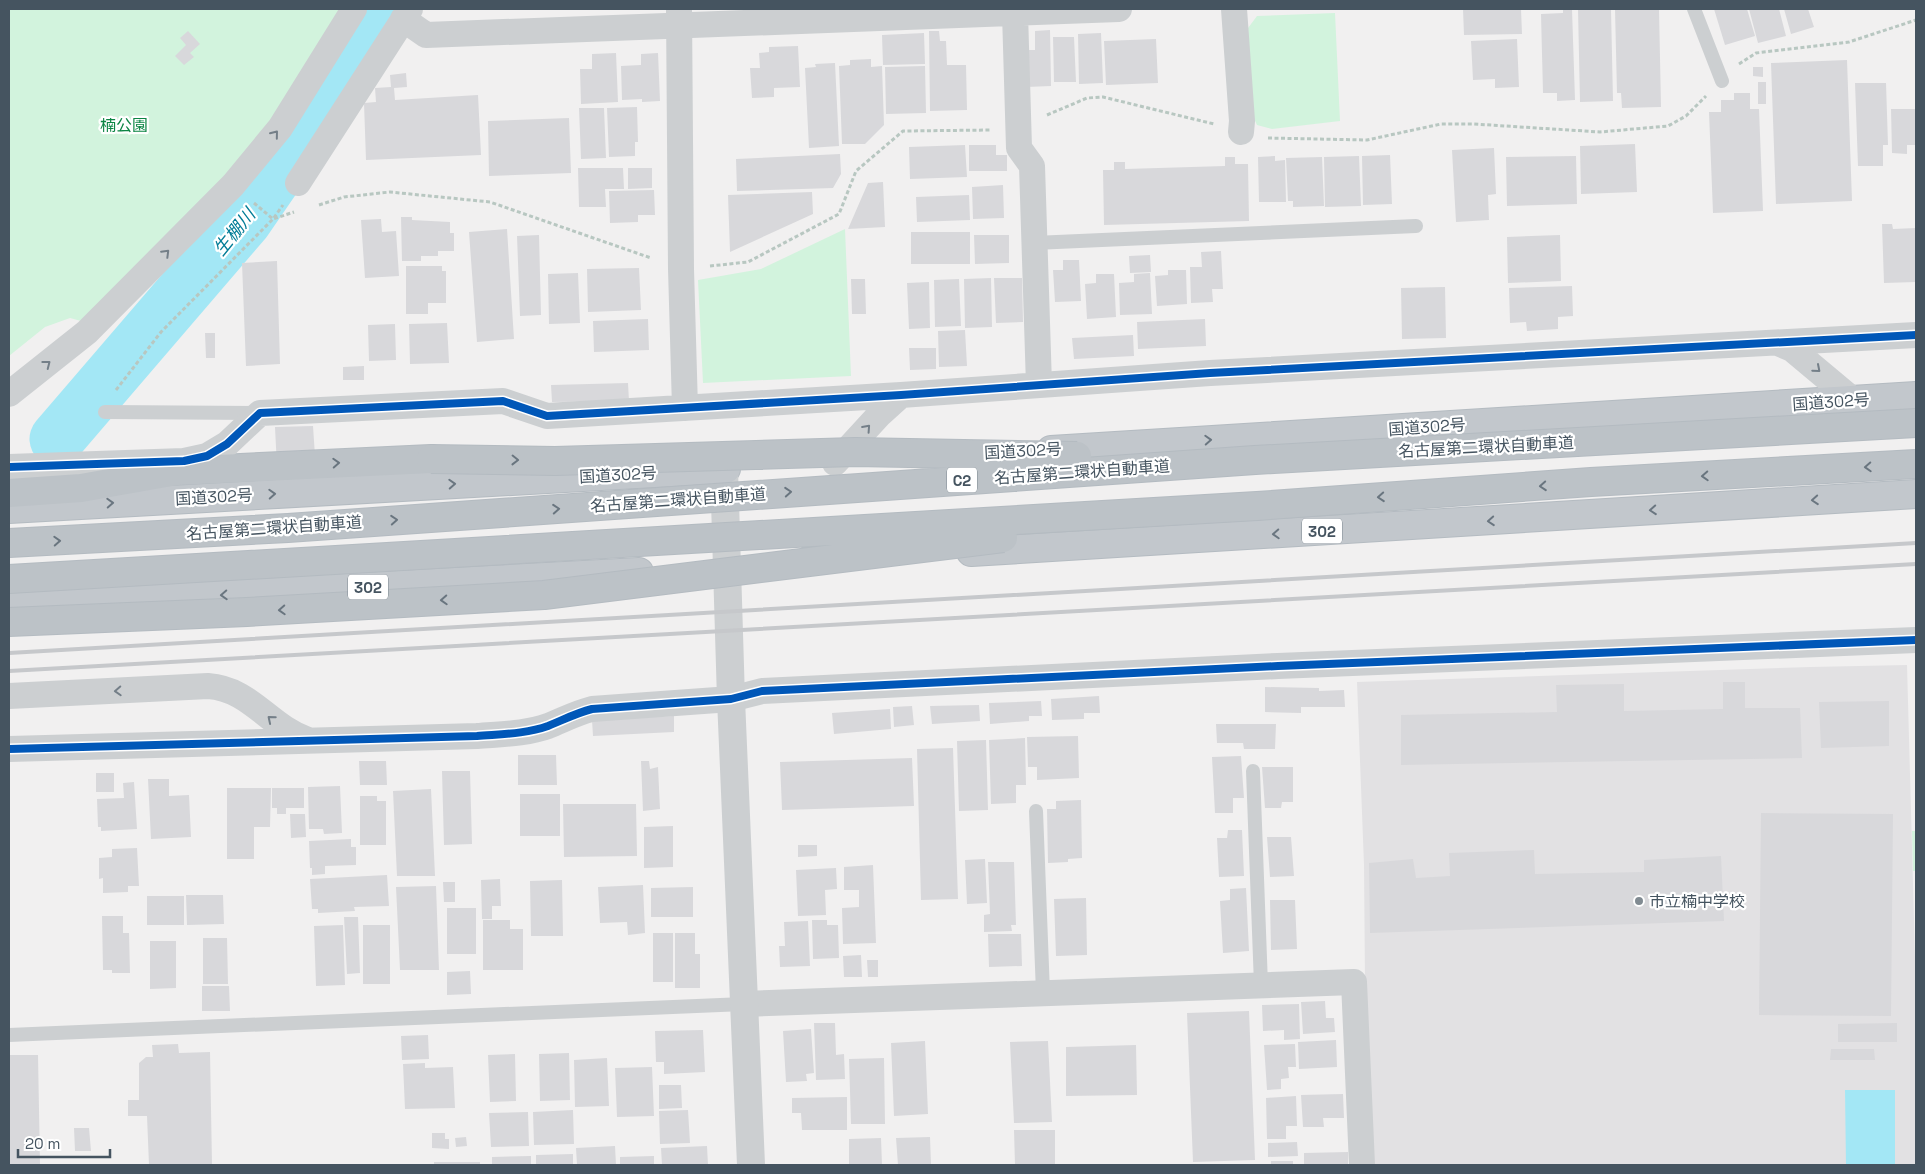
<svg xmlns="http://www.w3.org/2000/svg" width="1925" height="1174" font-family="'Space Grotesk','Noto Sans JP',sans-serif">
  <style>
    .education { fill: #e2e1e3 }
    .green { fill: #d2f3dd }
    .water { fill: #a3e7f5 }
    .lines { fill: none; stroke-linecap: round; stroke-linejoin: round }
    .river { stroke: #a3e7f5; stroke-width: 55 }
    .building { fill: #d8d8db }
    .trunk-casing { stroke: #b4bbc1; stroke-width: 30 }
    .motorway-casing { stroke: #b4bbc1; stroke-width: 30 }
    .path { stroke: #b8c7c1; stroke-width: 3; stroke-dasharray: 4 2.5; stroke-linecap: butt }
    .service { stroke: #cccfd1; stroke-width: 14 }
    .minor { stroke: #cccfd1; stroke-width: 26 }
    .tertiary { stroke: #cccfd1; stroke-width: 28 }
    .trunk { stroke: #c2c7cc; stroke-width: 28 }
    .motorway { stroke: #bcc2c7; stroke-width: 28 }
    .rail { stroke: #c6c8cb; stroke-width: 4 }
    .motorway-bridge-casing { stroke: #b4bbc1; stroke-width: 30; stroke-linecap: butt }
    .motorway-bridge { stroke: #bcc2c7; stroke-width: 28 }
    .cycleway-casing { stroke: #fff; stroke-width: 11 }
    .cycleway { stroke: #0057b8; stroke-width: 8 }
    .oneway { stroke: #747f88 }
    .oneway2 { stroke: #6a7680 }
    .oneway3 { stroke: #69757f }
    .poi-dot { fill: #818b92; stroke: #fff; stroke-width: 2 }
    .labels { text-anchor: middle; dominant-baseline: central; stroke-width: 4.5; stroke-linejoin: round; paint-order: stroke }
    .shield { fill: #fff; stroke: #7d8790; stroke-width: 1 }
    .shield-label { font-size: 15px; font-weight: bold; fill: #455460 }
    .park-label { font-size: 16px; fill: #0c8544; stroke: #fff }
    .street-label { font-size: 16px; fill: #455460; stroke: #fff }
    .poi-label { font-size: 16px; fill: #455460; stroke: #fff; text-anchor: start }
    .water-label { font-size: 18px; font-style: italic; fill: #037d97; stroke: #fff }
  </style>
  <rect width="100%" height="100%" fill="#f1f0f0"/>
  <path class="education" d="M1907 665 1916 994V1165H1374L1365 982 1364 865 1357 682 1810 667Z"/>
  <path class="green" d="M9 9H342L241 171 92 324 70 318 45 327 9 356Z
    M1335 13 1340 121 1272 129 1257 125 1252 114 1248 28 1257 16Z
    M845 229 851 376 703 383 698 280 761 269Z
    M1912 831H1916V871H1913Z"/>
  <path class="water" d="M1845 1090H1895V1165H1846Z"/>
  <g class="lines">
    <path class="river" d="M57 439 245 220 390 9"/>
  </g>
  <path class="building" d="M1463 9H1521L1522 34 1464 35Z
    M1563 9H1572L1575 100 1557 101V93H1543L1541 14 1563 13Z
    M1578 9H1611L1613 101 1580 102Z
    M1615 9H1659L1661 107 1622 108 1621 93H1617Z
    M1714 9H1747L1755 36 1725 45Z
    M1749 9H1779L1786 36 1758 43Z
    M1784 9H1808L1814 27 1791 34Z
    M1050 30 1051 86 1026 87 1025 50H1035V31Z
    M188 31 200 44 190 53 194 57 184 65 175 56 186 45 180 38Z
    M929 31H939L940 41H946L947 65H966L967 110 930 111Z
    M924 33 925 64 883 65 882 35Z
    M1101 33 1103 83 1079 84 1078 34Z
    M1053 37H1074L1076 82H1054Z
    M1156 39 1158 83 1106 85 1104 41Z
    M1517 39 1519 87 1495 88V79L1473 80 1471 41Z
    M798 46 800 87 774 88V97L752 98 750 68H760L759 53 769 52V47Z
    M616 53 618 102 581 104 580 69H592V54Z
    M658 53 660 101 642 102V99L622 100 621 66 641 65V54Z
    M871 59V67L882 66 884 125 865 144H842L839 66 850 65V60Z
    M1847 60 1852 201 1776 204 1771 63Z
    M835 63 839 146 809 148 805 68 816 67 815 64Z
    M925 66 926 113 886 114 885 67Z
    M1753 67H1763V77L1753 76Z
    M406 73 407 87 394 88 395 100 478 95 481 155 366 160 364 103 376 102 375 88 391 87 390 75Z
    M1758 82H1766V104H1758Z
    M1855 83H1886L1888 145H1883V166H1858Z
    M1734 93H1750V109H1759L1763 211 1713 213 1709 112H1721V100H1734Z
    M637 107 638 142H635V156L609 157 607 108Z
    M579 108H604L606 158 581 159Z
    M1891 109H1916V145H1907V154L1892 153Z
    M569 118 571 173 489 176 488 121Z
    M1635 144 1637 192 1581 194 1580 146Z
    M965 145 967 177 910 179 909 147Z
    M969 145H996V155H1007V171H969Z
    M1494 148 1496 194 1488 195 1489 220 1456 222 1452 150Z
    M840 154 841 174 833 188 737 191 736 159Z
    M1390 155 1392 204 1363 205 1362 156Z
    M1275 156V161L1285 160 1286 202H1259L1258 157Z
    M1359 156 1361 206 1325 207 1324 157Z
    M1576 156 1577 204 1507 206 1506 157Z
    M1225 157H1235V164H1248L1249 221 1104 225 1103 170H1114V162H1125V169L1225 166Z
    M1322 157 1324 206 1293 207V201H1288L1286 158Z
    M578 168H623L624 189H605L606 207H579Z
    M628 168H652V188L628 189Z
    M883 182 885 227 848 229 868 183Z
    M1003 185 1004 218 973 219 972 187Z
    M654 190 655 215H638V222L610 223 609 191Z
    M812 192 813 214 730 252 728 195Z
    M969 195 970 220 917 222 916 197Z
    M401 217H412V220L450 222V233H454V251H438V256H421V261H402Z
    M381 219 382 232 396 231 399 276 365 278 361 220Z
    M1882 224H1892L1893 229 1916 228V282L1884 283Z
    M507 229 514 339 477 342 469 232Z
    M911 232H970V264H911Z
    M539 235 541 315 520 316 517 236Z
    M974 235H1009V263L975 264Z
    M1560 235 1561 281 1508 283 1507 237Z
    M1221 251 1223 289H1212L1213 302 1191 303 1190 267H1202L1201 252Z
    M1150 255 1151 272 1130 273 1129 256Z
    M1063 260H1079L1081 301 1055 302 1053 270H1063Z
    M277 261 280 364 246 366 242 263Z
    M406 266H442V271H446V303H428V314H406Z
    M639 268 641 310 588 312 587 269Z
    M1168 270H1186L1187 304 1157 306 1155 276 1168 275Z
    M578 273 580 323 549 324 548 274Z
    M1150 273 1152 314 1120 315 1119 283 1134 282V274Z
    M1096 274H1114L1116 317 1087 319 1085 284 1096 283Z
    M991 278 992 327 965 328 964 279Z
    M994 278H1022L1023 322 996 323Z
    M851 279H865L866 314H852Z
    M959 279 961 326 935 327 934 280Z
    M929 282 930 328 909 329 907 283Z
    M1572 286 1573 316 1558 317V329L1527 331 1526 322 1510 323 1509 288Z
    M1445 287 1446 338 1402 339 1401 288Z
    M648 319 649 350 594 352 593 321Z
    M1205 319 1206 346 1138 349 1137 322Z
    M447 323 449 363 410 364 409 324Z
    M395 324 396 360 369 361 368 325Z
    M965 330 967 366 939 367 938 331Z
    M205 333H215V358H206Z
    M1133 335 1134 356 1074 359 1072 338Z
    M909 348H936V369L910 370Z
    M364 366V380H343V367Z
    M628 383 629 401 552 402 551 385Z
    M313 426 317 486 278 488 275 427Z
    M1723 682H1745V708H1800L1802 758 1401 765V715L1557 712 1556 685 1624 684V711L1723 709Z
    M1265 687 1319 688V691L1344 690 1345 707H1301V713L1265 712Z
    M1099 696 1100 713H1084V719L1052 720 1051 699Z
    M1041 701 1042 716H1029V721L990 724 989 703Z
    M1889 701V746L1821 748 1819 702Z
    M979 705 980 721 932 724 930 706Z
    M912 706 914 725 894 727 893 707Z
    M890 709 891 729 834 734 832 713Z
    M674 716V732L593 736 592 720Z
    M1216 724H1276L1275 749H1244L1243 743H1217Z
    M1078 736 1079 778 1037 780V767H1028L1027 737Z
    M1025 738 1026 785H1016V803L991 804 989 740Z
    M986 740 988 810 959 811 957 741Z
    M953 748 958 899 921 900 917 749Z
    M518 755H556L557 785H518Z
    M1241 756 1244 798H1233V813H1215L1212 757Z
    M912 758 914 806 782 810 780 762Z
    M359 761H386L387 785H360Z
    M641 761H649L650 769 658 767 660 809 643 811Z
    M1262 767H1293V802H1282L1281 808H1265Z
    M442 771H470L472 844 444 845Z
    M96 773H114V792H96Z
    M148 779H169V796L189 795 191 837 151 839Z
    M134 782 137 829 101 831V827H98L97 799 124 798 123 783Z
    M340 786 342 833 324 834 323 829H309L308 787Z
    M227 788H271L270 827H254V859H227Z
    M272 788H304V808H286V814H277V808H272Z
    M431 789 435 876H397L393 791Z
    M520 794H560V836H520Z
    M360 796H377V801H386V845H360Z
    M1081 800 1082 858 1068 859V862L1048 863 1047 809H1056V801Z
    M563 804H636L637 856 564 857Z
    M1761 813 1893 814 1891 1016 1759 1015Z
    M290 814H305L306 837 291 838Z
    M673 826V867L644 868V827Z
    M1228 830H1242L1244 876 1219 877 1217 838H1227Z
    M1267 837H1291L1294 876 1270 877Z
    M351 839V847H356V865L325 866V874L312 875V868H310L309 841Z
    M798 845H817V856L798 857Z
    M137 848 139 886H128V892L103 893V878L99 879V858L112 857V849Z
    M1534 850 1535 874 1644 872V860L1721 856 1724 921 1370 933 1369 863 1413 859 1416 878 1450 876 1449 853Z
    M985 859 987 903 967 904 965 860Z
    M988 862H1014L1016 925H1011L1012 931 984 932V915L990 914Z
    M873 865 876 943 843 944 842 908 859 907V890H844V867Z
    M836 868 837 889 825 890 826 915 798 916 796 870Z
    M387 875 389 906 354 907 355 911 318 913V909H312L310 879Z
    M500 879 501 906H492V919H482L481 880Z
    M562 880 563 936H531L530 881Z
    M443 882H455V902H444Z
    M643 885 645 933 628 935 627 922 600 923 598 887Z
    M436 886 439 970H400L396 887Z
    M693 887V917H651V888Z
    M1246 888 1249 951 1223 953 1220 901 1230 900V889Z
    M186 895H223L224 924 187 925Z
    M147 896H184V925H147Z
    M1086 898 1087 955 1056 956 1054 899Z
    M1270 900H1295L1297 949 1271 950Z
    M447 908H476V954H447Z
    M102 916H123V933H129L130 973H112V970H103Z
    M344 917H358L360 973 347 974Z
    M483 920H510V929H523V970H483Z
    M812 920H827V925H838L839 958 813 959Z
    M808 921 810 966 780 967 779 946H785L784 922Z
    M343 925 345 985 316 986 314 926Z
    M363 925H390V984H363Z
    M653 933H673V982H653Z
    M675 933H695V954H700V988H675Z
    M988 934H1021L1022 966 989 967Z
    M203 938H227L228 984H203Z
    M150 941H176V988L150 989Z
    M861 955 862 977H844L843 956Z
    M867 960H878V977H868Z
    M470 971 471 994 447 995V972Z
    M202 986H229L230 1011H202Z
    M1325 1001 1326 1018H1334L1335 1032 1303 1034 1301 1002Z
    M1299 1004 1300 1039 1284 1040V1030L1263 1031 1262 1005Z
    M1249 1011 1255 1160 1193 1162 1187 1013Z
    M814 1023H835L836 1055 844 1054 845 1079 816 1080Z
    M1897 1023V1042H1838V1024Z
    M811 1029 814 1073 806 1074 807 1081 786 1082 783 1031Z
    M703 1030 705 1072 664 1074V1062H656L655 1031Z
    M428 1035 429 1059 402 1060 401 1036Z
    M1336 1040 1337 1067 1299 1069 1298 1042Z
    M925 1041 928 1114 894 1116 891 1043Z
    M1048 1041 1052 1122 1014 1123 1010 1042Z
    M178 1044 179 1053 210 1052 212 1165H149L147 1116H128V1100H139V1063L146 1057H153L152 1045Z
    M1295 1044 1296 1067H1288L1289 1078 1281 1079V1089L1267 1090 1264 1045Z
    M1136 1045 1137 1095 1066 1096V1047Z
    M1831 1049H1874L1875 1060H1830Z
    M569 1053 570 1100 540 1101 539 1054Z
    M515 1054 516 1101 490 1102 488 1055Z
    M9 1055H38L40 1164H9Z
    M607 1058 609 1106 575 1107 574 1060Z
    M884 1058 885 1124H851L849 1059Z
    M425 1063V1068L453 1067 455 1108 405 1109 403 1064Z
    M652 1067 654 1116 617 1117 615 1068Z
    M659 1085H681L682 1108 659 1109Z
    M1343 1094 1344 1118H1323L1324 1127H1303L1301 1095Z
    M1296 1096 1297 1126H1286V1139H1267L1266 1098Z
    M847 1097V1130H802L801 1113H792V1098Z
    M573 1110 574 1144 534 1145 533 1112Z
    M688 1110 690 1143 660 1144 659 1111Z
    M528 1112 529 1146 491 1147 489 1113Z
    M74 1128H89L91 1151H75Z
    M1014 1130H1055V1165H1015Z
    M432 1133H445V1139H449V1149L432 1148Z
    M466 1137 467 1146 456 1147 455 1138Z
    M930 1137 931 1165H898L896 1138Z
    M881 1138 882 1165H849V1139Z
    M1297 1142 1298 1156 1268 1157V1143Z
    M615 1146 616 1165H577L576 1148Z
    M707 1146 708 1165H662L661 1148Z
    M1348 1152V1165H1304V1153Z
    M573 1154V1165H536V1155Z
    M531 1156V1165H492V1157Z
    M654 1156V1165H620V1157Z
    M1271 1161H1293V1165H1271Z
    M434 1162H480V1165H434Z"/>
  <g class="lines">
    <g class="trunk-casing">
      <path id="trunk" d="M1051 450 1916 396
        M9 509 726 469
        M971 552 1916 494
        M9 606 639 572"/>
    </g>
    <g class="motorway-casing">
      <path id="motorway" d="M9 493 81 488 177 471 431 459"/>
    </g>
    <path class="path" d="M1739 64 1756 53 1849 42 1916 20
      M1047 115 1087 98 1103 97 1214 124
      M1268 138 1367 140 1441 124H1474L1600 132 1668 126 1686 116 1706 96
      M254 203 273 219 294 212
      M319 205 344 197 390 192 490 202 651 258
      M710 266 748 262 839 214 856 171 903 131 991 130
      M116 390 161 332 273 219 283 205"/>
    <path class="service" d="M1694 9 1722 81
      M1034 243 1416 226
      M105 412 259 413
      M1253 771 1261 985
      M1036 811 1043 993
      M9 1035 744 1004"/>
    <path class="minor" d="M679 9 681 269 685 408
      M1234 9 1242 121 1241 132
      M1015 13 1019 148 1032 166 1039 385
      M403 19 426 35 1119 9
      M298 183 410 9
      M1778 343 1792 349 1853 400
      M9 394 87 332 233 185 280 128 354 9
      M835 463 880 414 901 395
      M9 467 184 461 207 456 227 444 260 413 503 401 547 416 901 395 1210 373 1916 335
      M9 696 208 686C251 689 268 726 308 740
      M9 749 477 736C500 734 526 734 548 726 563 720 576 713 592 709L731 699 762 691 1278 666 1916 640
      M744 1004 1354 982 1362 1165"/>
    <path class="tertiary" d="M724 469 731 699 751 1165"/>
    <use href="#trunk" class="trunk"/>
    <use href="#motorway" class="motorway"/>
    <path class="rail" d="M9 653 1916 543
      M9 671 1916 564"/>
    <g class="motorway-bridge-casing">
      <path id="motorway-bridge" d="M431 459 555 461 855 452 1077 456
        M9 543 288 528 1255 460 1916 423
        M9 579 1257 506 1591 482 1916 464
        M9 622 247 612 544 595 1003 538"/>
    </g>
    <use href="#motorway-bridge" class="motorway-bridge"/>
    <g class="cycleway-casing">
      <path id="cycleway" d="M9 467 184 461 207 456 227 444 260 413 503 401 547 416 901 395 1210 373 1916 335
        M9 749 477 736C500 734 526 734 548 726 563 720 576 713 592 709L731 699 762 691 1278 666 1916 640"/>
    </g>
    <use href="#cycleway" class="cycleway"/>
  </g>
  <defs><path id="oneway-chevron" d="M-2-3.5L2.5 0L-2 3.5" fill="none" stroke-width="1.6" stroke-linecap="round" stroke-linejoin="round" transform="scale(1.25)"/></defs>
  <g class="oneway">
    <use href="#oneway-chevron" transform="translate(275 134) rotate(-51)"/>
    <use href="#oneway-chevron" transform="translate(166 253) rotate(-45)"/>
    <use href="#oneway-chevron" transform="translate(47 364) rotate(-38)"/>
    <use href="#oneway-chevron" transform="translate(1817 369) rotate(41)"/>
    <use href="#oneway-chevron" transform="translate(867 428) rotate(-48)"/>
    <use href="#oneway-chevron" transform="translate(118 691) rotate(177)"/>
    <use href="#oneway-chevron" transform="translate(271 719) rotate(-140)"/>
  </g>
  <g class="oneway2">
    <use href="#oneway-chevron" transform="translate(1208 440) rotate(-3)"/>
    <use href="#oneway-chevron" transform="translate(452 484) rotate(-3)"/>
    <use href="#oneway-chevron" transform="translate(272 494) rotate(-3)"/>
    <use href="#oneway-chevron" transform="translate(1815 500) rotate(176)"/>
    <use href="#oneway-chevron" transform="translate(110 503) rotate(-3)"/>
    <use href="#oneway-chevron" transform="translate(1653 510) rotate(176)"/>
    <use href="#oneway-chevron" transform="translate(1491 521) rotate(176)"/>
    <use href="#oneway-chevron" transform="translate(1276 534) rotate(177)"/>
    <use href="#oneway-chevron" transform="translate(224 595) rotate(177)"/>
  </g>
  <g class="oneway3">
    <use href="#oneway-chevron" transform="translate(515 460) rotate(1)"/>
    <use href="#oneway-chevron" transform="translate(336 463) rotate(-3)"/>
    <use href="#oneway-chevron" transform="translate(1868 467) rotate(177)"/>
    <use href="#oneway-chevron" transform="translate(1705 476) rotate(177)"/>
    <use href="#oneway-chevron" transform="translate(1543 486) rotate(176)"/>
    <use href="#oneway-chevron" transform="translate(788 492) rotate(-4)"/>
    <use href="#oneway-chevron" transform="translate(1381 497) rotate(176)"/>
    <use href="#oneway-chevron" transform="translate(556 509) rotate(-4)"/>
    <use href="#oneway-chevron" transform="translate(394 520) rotate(-4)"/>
    <use href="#oneway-chevron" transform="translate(57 541) rotate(-3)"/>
    <use href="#oneway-chevron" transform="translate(444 600) rotate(177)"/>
    <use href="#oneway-chevron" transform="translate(282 610) rotate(177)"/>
  </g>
  <circle class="poi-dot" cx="1639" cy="901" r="5"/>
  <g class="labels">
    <g class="shield">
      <rect x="947" y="467.5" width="30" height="25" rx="4"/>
      <rect x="1302" y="518.5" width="40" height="25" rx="4"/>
      <rect x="348" y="574.5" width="40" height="25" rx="4"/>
    </g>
    <g class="shield-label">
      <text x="962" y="480">C2</text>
      <text x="1322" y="531">302</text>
      <text x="368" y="587">302</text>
    </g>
    <g class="park-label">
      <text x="124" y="125">楠公園</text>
    </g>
    <g class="street-label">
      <text transform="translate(1831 402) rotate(-4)">国道302号</text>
      <text transform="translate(1427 427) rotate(-4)">国道302号</text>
      <text transform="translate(1486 447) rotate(-3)">名古屋第二環状自動車道</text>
      <text transform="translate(1023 451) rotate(-3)">国道302号</text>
      <text transform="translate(1082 472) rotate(-4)">名古屋第二環状自動車道</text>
      <text transform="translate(618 475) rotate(-3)">国道302号</text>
      <text transform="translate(214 497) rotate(-3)">国道302号</text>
      <text transform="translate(678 500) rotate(-4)">名古屋第二環状自動車道</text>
      <text transform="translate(274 528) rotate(-4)">名古屋第二環状自動車道</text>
    </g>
    <g class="poi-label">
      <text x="1649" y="901">市立楠中学校</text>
    </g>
    <g class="water-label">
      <text transform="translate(234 232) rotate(-51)">生棚川</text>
    </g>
  </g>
  <rect width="1925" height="1174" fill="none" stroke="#455460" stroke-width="20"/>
  <path d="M18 1149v8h92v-8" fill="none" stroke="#455460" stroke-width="2.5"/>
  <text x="25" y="1149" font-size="15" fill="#455460" stroke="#ffffff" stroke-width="4" paint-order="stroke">20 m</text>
</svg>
